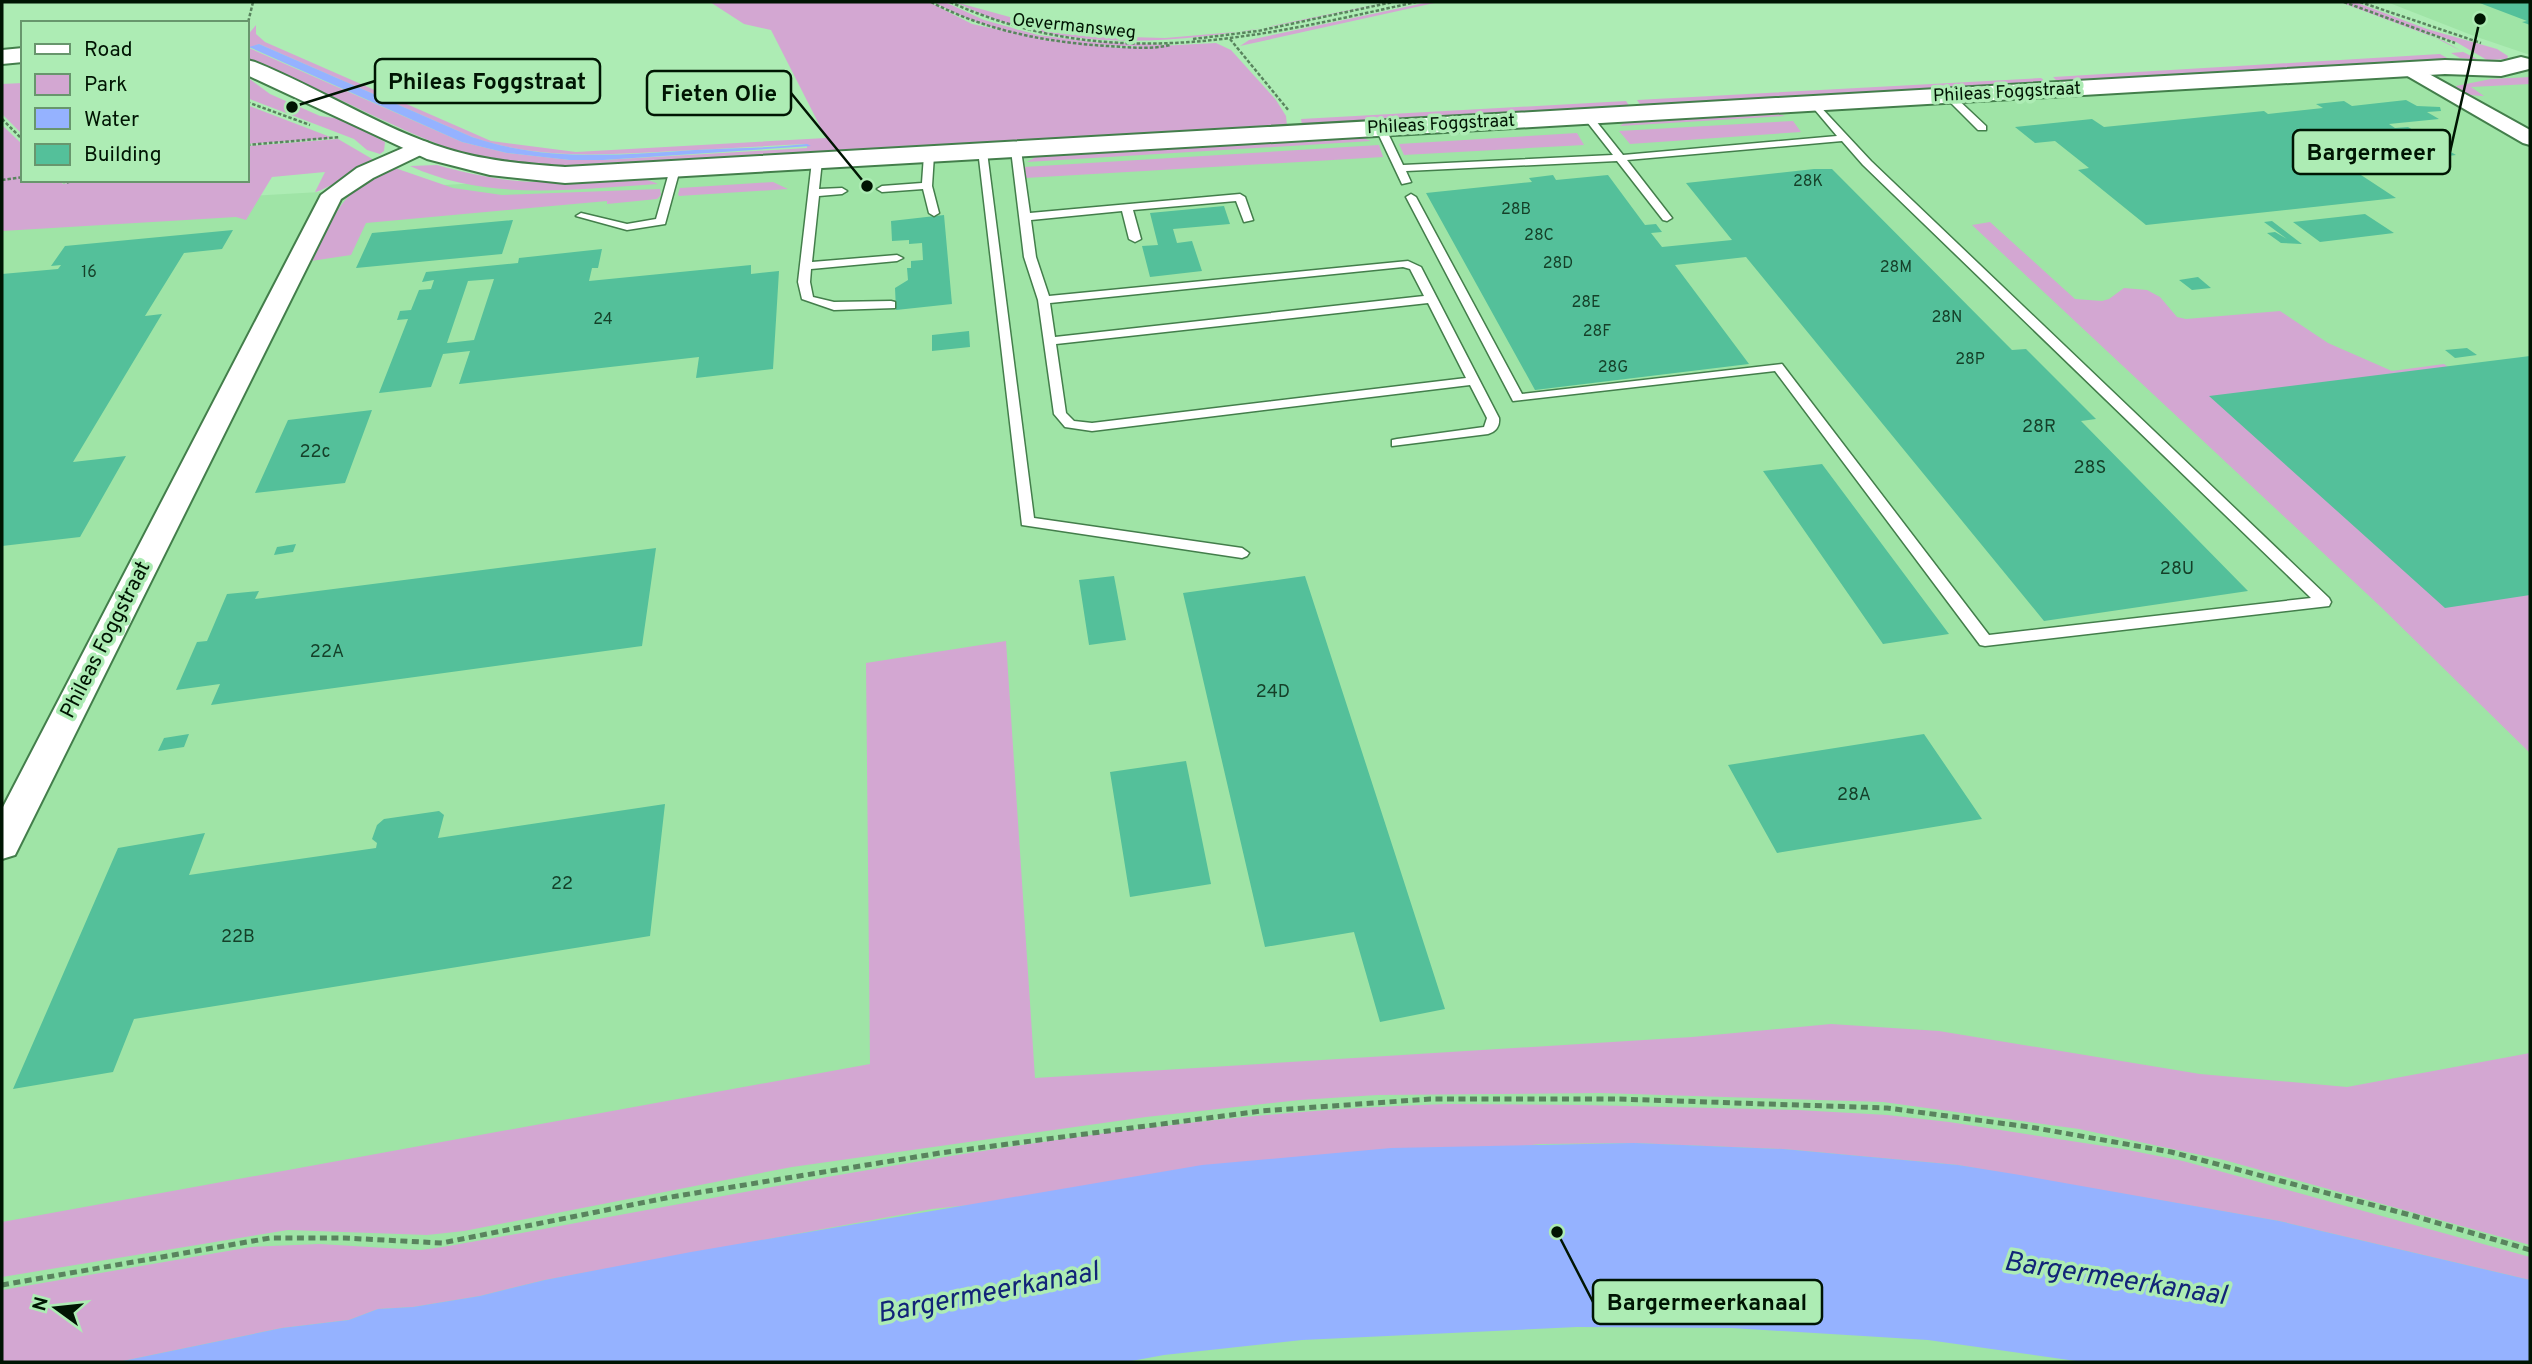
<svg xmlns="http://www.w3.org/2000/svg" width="2532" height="1364" font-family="Overpass,sans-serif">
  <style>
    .built { fill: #9fe4a6 }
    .green { fill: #d3a7d2; fill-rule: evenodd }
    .water { fill: #95b2ff }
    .building { fill: #54c09a; fill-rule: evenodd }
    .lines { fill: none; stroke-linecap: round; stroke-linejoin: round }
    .service-casing { stroke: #437e4b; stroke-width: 3 }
    .minor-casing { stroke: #437e4b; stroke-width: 4 }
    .tertiary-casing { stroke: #437e4b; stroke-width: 4 }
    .path-far1 { stroke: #59845e; stroke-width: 2.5; stroke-dasharray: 3.5 2; stroke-linecap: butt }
    .path { stroke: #59845e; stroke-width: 5; stroke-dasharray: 7 4.5; stroke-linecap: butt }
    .service { fill: #fff; fill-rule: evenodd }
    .minor { fill: #fff; fill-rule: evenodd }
    .tertiary { fill: #fff; fill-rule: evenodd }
    .labels { text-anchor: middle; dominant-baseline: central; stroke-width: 7; stroke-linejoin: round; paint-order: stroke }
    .far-number-label { font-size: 16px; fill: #154029 }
    .far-street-label { font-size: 18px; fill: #001503; stroke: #adecb4 }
    .number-label { font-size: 18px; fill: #154029 }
    .street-label { font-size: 21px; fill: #001503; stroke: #adecb4 }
    .near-water-label { font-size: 28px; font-style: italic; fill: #122478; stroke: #adecb4 }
    .leader { fill: none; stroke: #001503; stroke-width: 2.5 }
    .callout-dot { fill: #001503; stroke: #adecb4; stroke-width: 2.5 }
    .callout { fill: #adecb4; stroke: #001503; stroke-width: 2.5 }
    .callout-label { font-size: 23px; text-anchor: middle; font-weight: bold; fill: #001503 }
  </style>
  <rect width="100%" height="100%" fill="#adecb4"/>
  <path class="built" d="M2387 2H2530V55L2474 36Z
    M2530 67V1362H2V210Z"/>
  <path class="green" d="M710 2H929L972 24 1045 40 1121 48 1216 43 1231 50 1276 100 1286 116 1287 126 558 168C523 165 486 162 453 150 383 124 318 85 247 62V36L256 25V34L265 42 491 141 576 152 826 138 771 30 744 24ZM259 44 472 137C537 160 606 155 674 151 718 149 763 146 807 144V148L603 160H570L507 153 462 142 249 48Z
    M934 2H945L984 20 1038 35 1093 42 1169 45C1154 48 1137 46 1121 46 1056 44 990 34 934 2Z
    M955 2 1054 29 1128 37 1165 38 1247 31 1389 2C1247 33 1092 71 955 2Z
    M1429 2H1439L1240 46 1249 40Z
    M2340 2H2355L2427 29 2497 49 2508 56 2507 59 2487 60 2456 42 2422 31 2479 60 2460 58 2451 53 2463 52 2444 41Z
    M2440 54 2449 59 2448 62 2059 83 2053 77Z
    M247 77 270 94 320 116 341 119 385 142 384 151 380 154 367 150 354 139 247 98Z
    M2530 77V84L2471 87 2484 96H2481L2461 94 2456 86 2491 79Z
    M2041 78 2048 83 1641 106 1637 100Z
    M23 83V135L2 114V84Z
    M1626 101 1630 107 1302 125 1301 119Z
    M247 105 333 138 247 144Z
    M1773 112 1785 116 1620 126 1626 121Z
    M1793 121 1801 132 1630 144 1619 131Z
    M2 125 23 145V180H59L63 184 81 180H247V146L338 139 374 160C365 166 322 192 315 192L325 172 272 177 246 220 236 217 2 231Z
    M1577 133 1584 145 1404 155 1399 144Z
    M1357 136 1371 141 1027 162 1041 154Z
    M1379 145 1383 157 1025 178 1024 167Z
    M437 165C470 174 505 182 539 182 574 183 629 169 658 184 575 189 488 202 410 166Z
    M395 168 453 188 502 195 660 189 661 195 657 199 607 204V201L366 223 351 255 311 261C334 216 343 185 395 168Z
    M773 182 788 189 679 196 678 194 680 188Z
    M1990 222 2075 299 2102 301 2109 299 2124 288 2147 290 2160 297 2177 317 2186 319 2280 311 2328 343 2392 371 2444 364 2530 428V753L2382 608 1972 225Z
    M1006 641 1035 1078 1692 1037 1831 1024 1939 1031 2200 1074 2347 1087 2530 1053V1245L2224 1160 2079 1129 1883 1102 1600 1093 1377 1095 1300 1100 1146 1117 792 1167 464 1231 427 1235 288 1230 2 1277V1222L870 1064 866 663Z
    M1447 1104 1581 1105 1798 1110 1887 1115 1949 1122 2123 1149 2183 1161 2530 1257V1280L2279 1221 1958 1165 1783 1149 1634 1143 1541 1144 932 1209 545 1280 480 1296 413 1307 378 1309 349 1320 282 1328 118 1362H2V1290L251 1247 319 1244 420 1250 443 1247C775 1189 1108 1114 1447 1104Z"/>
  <path class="water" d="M259 44 472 137C544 162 621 155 695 150 732 148 770 148 807 144L811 146 603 160H570L507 153 462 142 249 47Z
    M1634 1143 1783 1149 1958 1165 2020 1175 2279 1221 2530 1280V1362H2083L1928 1340 1732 1328 1577 1327 1302 1340 1164 1355 1126 1362H118L282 1328 349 1320 378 1309 413 1307 480 1296 545 1280 691 1252 1202 1165 1391 1148Z"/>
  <path class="building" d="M2477 2H2530V25L2522 22 2527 21Z
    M2406 100 2417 106 2440 107 2441 111 2427 112 2439 119 2389 124 2395 128 2408 127 2456 155 2369 166 2379 173 2361 175 2396 198 2146 225 2078 170 2089 168 2055 141 2035 143 2015 127 2092 119 2104 127 2264 111 2268 114 2323 108 2316 104 2344 101 2352 106Z
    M1814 169H1832L2012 350 2026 349 2096 419 2081 421 2248 591 2044 621 1746 257 1675 265 1749 364 1535 390 1426 193 1532 182 1529 178 1553 175 1556 180 1608 175 1645 225 1656 224 1662 232 1651 233 1662 247 1732 240 1686 183Z
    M1224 206 1230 224 1173 229 1177 243 1192 241 1202 271 1150 277 1142 246 1158 245 1150 213Z
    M2365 214 2394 233 2320 242 2293 222Z
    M944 215 952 304 896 310 895 288 908 280 907 268H911V261L923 260 922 243 909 244V240L892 241 891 221Z
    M513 220 502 254 356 268 372 233Z
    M2272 221 2302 244 2281 243 2267 233 2275 232 2287 239 2264 222Z
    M233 230 222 249 184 253 145 316 162 314 73 462 126 456 80 537 2 546V274L58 269 61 265 51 266 65 246Z
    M602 249 598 268H592L589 281 751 265V274L779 271 773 369 696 378 699 357 459 384 470 351 443 354 431 387 379 393 408 319 397 320 400 311 411 310 419 290 431 289 434 280 422 282 426 272 518 263 519 258ZM494 279 474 340 447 343 468 281Z
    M2198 277 2211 288 2192 290 2179 280Z
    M969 331 970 347 932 351V335Z
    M2467 348 2477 355 2455 358 2445 350Z
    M2530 356V595L2445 608 2209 396Z
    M372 410 345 483 255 493 288 420Z
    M1822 464 1949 634 1883 644 1763 471Z
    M296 544 293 552 274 555 277 547Z
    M656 548 642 646 211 705 220 684 176 690 197 642 207 641 227 594 259 591 255 599Z
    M1114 576 1126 640 1089 645 1079 580Z
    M1305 576 1397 860 1445 1009 1380 1022 1354 932 1265 947 1183 593Z
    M189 734 184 747 158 751 164 738Z
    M1924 734 1982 819 1777 853 1728 765Z
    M1186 761 1211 884 1130 897 1110 772Z
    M665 804 650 936 134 1019 113 1072 13 1089 118 848 205 833 189 875 376 848 377 843 372 839 377 825 384 819 439 811 444 815 438 838Z"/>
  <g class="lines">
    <g class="service-casing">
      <path id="service" d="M1947 95H1953L1986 126V130H1978L1947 99Z
        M1815 101 1871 161 2329 598 2331 602 2329 606 1985 646 1980 645 1775 371 1513 401 1406 197 1411 194 1416 197 1522 394 1782 364 1989 635 2311 598 1863 165 1842 141 1627 160 1672 218 1667 221 1663 220 1617 161 1406 171 1411 182 1402 184 1376 129 1385 127 1403 165 1613 155 1584 118 1589 115 1592 116 1623 155 1837 136 1810 104Z
        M1016 147 1021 150 1030 213 1240 194 1245 197 1253 220 1244 222 1236 201 1133 210 1141 239 1135 242 1129 239 1122 211 1031 220 1036 257 1049 296 1408 261 1421 267 1499 418C1500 426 1496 432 1488 434L1392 446V440L1397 439 1484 427 1487 418 1470 385 1092 431 1065 427 1054 414 1038 300 1024 257 1011 150ZM1403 267 1410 269 1424 296 1055 337 1050 303ZM1428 303 1466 378 1092 423 1074 421 1066 413 1056 344Z
        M978 150 987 152 1034 518 1242 548 1249 553 1247 556 1242 558 1022 525Z
        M929 152 934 155 932 186 939 213 934 216 929 213 923 189 882 192 877 189 882 186 922 183 924 155Z
        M817 158 822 161 819 189 842 188 847 191 842 194 819 196 812 262 897 255 903 258 897 261 811 269 810 282 813 297 834 302 891 301 895 302V308L834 310 802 299 798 282 812 161Z
        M675 166 680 169 665 224 627 230 576 216 581 213 627 224 656 219 670 169Z"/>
    </g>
    <g class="minor-casing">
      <path id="minor" d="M2411 64 2530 130V145L2523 143 2404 74 2401 70Z
        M419 141 427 142 430 147 427 152 373 178 341 199 15 855 2 859V809L321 195 357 168Z"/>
    </g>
    <g class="tertiary-casing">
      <path id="tertiary" d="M23 48V62L2 64V50Z
        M2521 57 2529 59V69L2501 76 2445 74 565 183 490 175 427 159 247 75V60L255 62C320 88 382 129 447 149 485 161 526 164 565 167L2445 60 2501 62Z"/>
    </g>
    <path class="path-far1" d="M931 2C987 31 1045 42 1107 46 1128 47 1150 50 1171 45
      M950 2C1111 74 1253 38 1416 2
      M2344 2 2455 43
      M2360 2 2481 43
      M247 27 253 2
      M1193 39 1258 31 1393 2
      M1230 39 1289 111
      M247 102 310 125
      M2 119 23 140
      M247 145 340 137
      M2 180 23 177
      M63 180 65 183 76 180"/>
    <path class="path" d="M2 1285 270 1238H344L442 1243 671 1197 940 1153 1261 1111 1430 1099H1618L1887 1108 2030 1127 2171 1152 2414 1216 2530 1250"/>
    <use href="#service" class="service"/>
    <use href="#minor" class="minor"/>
    <use href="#tertiary" class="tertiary"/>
  </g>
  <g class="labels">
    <g class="far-number-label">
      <text x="1808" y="182">28K</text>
      <text x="1516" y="210">28B</text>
      <text x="1539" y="236">28C</text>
      <text x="1558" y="264">28D</text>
      <text x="1896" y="268">28M</text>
      <text x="89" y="273">16</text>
      <text x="1586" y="303">28E</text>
      <text x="1947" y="318">28N</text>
      <text x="603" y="320">24</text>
      <text x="1597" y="332">28F</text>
      <text x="1970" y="360">28P</text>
      <text x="1613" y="368">28G</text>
    </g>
    <g class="far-street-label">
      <text transform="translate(1074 27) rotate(6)">Oevermansweg</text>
      <text transform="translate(2007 93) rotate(-3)">Phileas Foggstraat</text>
      <text transform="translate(1441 125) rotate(-3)">Phileas Foggstraat</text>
    </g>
    <g class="number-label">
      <text x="2039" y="427">28R</text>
      <text x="315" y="452">22c</text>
      <text x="2090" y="468">28S</text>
      <text x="2177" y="569">28U</text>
      <text x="327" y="652">22A</text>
      <text x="1273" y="692">24D</text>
      <text x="1854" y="795">28A</text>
      <text x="562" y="884">22</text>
      <text x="238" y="937">22B</text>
    </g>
    <g class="street-label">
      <text transform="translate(106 640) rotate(-63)">Phileas Foggstraat</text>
    </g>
    <g class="near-water-label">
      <text transform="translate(2115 1280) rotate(9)">Bargermeerkanaal</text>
      <text transform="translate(988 1294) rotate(-11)">Bargermeerkanaal</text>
    </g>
  </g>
  <path class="leader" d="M292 107L375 81M867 186L791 93M2480 19L2450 152M1557 1232L1593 1302"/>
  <g class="callout-dot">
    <circle cx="292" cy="107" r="7"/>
    <circle cx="867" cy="186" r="7"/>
    <circle cx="2480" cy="19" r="7"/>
    <circle cx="1557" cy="1232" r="7"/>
  </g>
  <g class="callout">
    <rect x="375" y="59" width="225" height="44" rx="7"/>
    <rect x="647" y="71" width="144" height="44" rx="7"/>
    <rect x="2293" y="130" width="157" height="44" rx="7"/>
    <rect x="1593" y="1280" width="229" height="44" rx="7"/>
  </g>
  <g class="callout-label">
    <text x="487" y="89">Phileas Foggstraat</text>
    <text x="719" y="101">Fieten Olie</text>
    <text x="2371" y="160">Bargermeer</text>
    <text x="1707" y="1310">Bargermeerkanaal</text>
  </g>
  <rect width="2532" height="1364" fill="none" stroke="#001503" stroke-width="7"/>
  <rect x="21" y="21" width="228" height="161" fill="#adecb4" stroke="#68966d" stroke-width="2"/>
  <rect x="35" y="44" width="35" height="10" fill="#ffffff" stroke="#68966d" stroke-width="2"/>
  <text x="84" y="56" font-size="21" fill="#001503">Road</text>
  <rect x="35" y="74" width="35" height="21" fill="#d3a7d2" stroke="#68966d" stroke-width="2"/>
  <text x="84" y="91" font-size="21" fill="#001503">Park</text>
  <rect x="35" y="108" width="35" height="21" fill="#95b2ff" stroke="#68966d" stroke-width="2"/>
  <text x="84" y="126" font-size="21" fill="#001503">Water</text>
  <rect x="35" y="144" width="35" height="21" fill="#54c09a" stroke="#68966d" stroke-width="2"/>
  <text x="84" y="161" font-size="21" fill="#001503">Building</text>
  <g transform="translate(56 1308) rotate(285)" stroke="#adecb4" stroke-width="5" paint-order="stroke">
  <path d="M0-5L12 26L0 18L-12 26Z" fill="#001503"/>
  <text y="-10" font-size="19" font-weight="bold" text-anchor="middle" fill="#001503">N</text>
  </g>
</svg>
